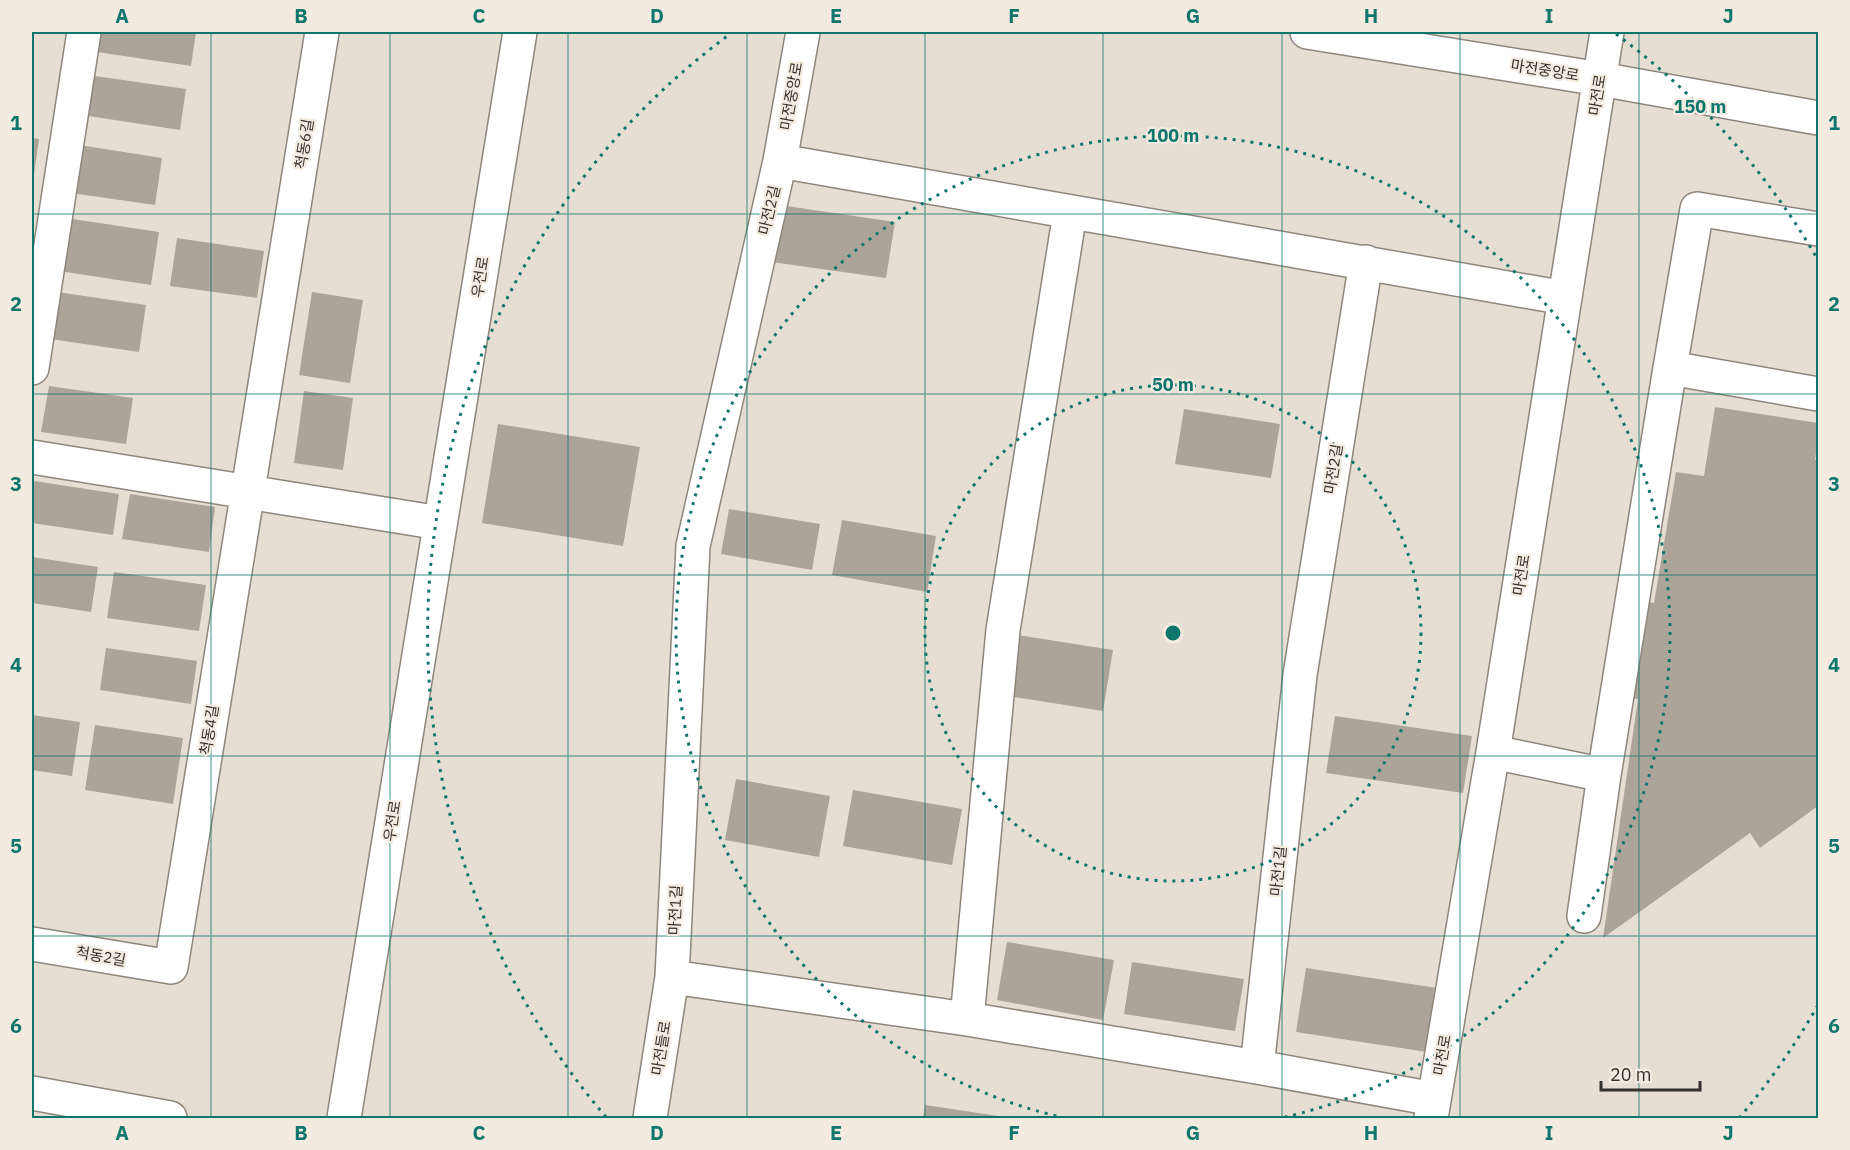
<svg xmlns="http://www.w3.org/2000/svg" width="1850" height="1150" font-family="'IBM Plex Sans','Noto Sans KR',sans-serif">
  <style>
    .building { fill: #aca399 }
    .lines { fill: none; stroke-linecap: round; stroke-linejoin: round }
    .minor-casing { stroke: #8e867c; stroke-width: 36 }
    .minor { stroke: #fff; stroke-width: 33 }
    .grid { fill: none; stroke: #0f766e; stroke-width: 1.5; stroke-opacity: 0.55 }
    .ring { fill: none; stroke: #0f766e; stroke-width: 3; stroke-dasharray: 3 6 }
    .labels { text-anchor: middle; dominant-baseline: central; stroke-width: 4.5; stroke-linejoin: round; paint-order: stroke }
    .street-label { font-size: 15px; fill: #34302c; stroke: #f4ebe0 }
    .centre { fill: #0f766e; stroke: #f4ebe0; stroke-width: 3 }
    .ring-label { font-size: 18px; text-anchor: middle; font-weight: bold; fill: #0f766e; stroke: #f4ebe0; stroke-width: 4.5; stroke-linejoin: round; paint-order: stroke }
    .neatline { fill: none; stroke: #0f766e; stroke-width: 2 }
    .grid-label { font-size: 20px; text-anchor: middle; font-weight: bold; fill: #0f766e }
  </style>
  <rect width="100%" height="100%" fill="#e7ded3"/>
  <path class="building" d="M100 32H196L191 66 97 52Z
    M88 75 186 89 180 130 82 115Z
    M32 138 39 139 33 181H32Z
    M79 145 162 158 155 205 71 193Z
    M773 204 895 222 886 278 764 261Z
    M66 218 159 232 151 285 59 271Z
    M177 238 264 251 257 298 170 286Z
    M57 292 146 305 139 352 50 339Z
    M312 292 363 300 350 383 299 375Z
    M49 386 133 398 126 444 41 432Z
    M304 391 353 398 343 470 294 463Z
    M1715 407 1818 423V440L1815 460H1818V806L1760 848 1750 833 1603 938 1638 699 1623 697 1636 600 1654 603 1676 472 1704 476Z
    M1184 409 1280 424 1271 478 1175 464Z
    M498 424 640 447 623 546 482 523Z
    M34 481 119 494 113 535 32 523V498Z
    M130 494 215 507 209 552 122 539Z
    M729 509 820 524 812 570 721 554Z
    M842 520 936 536 927 592 832 575Z
    M32 557 98 567 91 612 32 603Z
    M114 572 206 585 199 631 107 618Z
    M1012 634 1113 650 1103 711 1002 695Z
    M106 648 197 661 191 704 100 690Z
    M32 715 80 722 72 776 32 770Z
    M1335 716 1472 736 1463 793 1326 773Z
    M95 725 183 738 173 804 85 790Z
    M736 779 830 796 819 857 725 840Z
    M853 790 962 809 952 865 843 846Z
    M1007 942 1114 960 1103 1020 997 1000Z
    M1132 962 1244 979 1235 1031 1124 1014Z
    M1306 968 1437 988 1427 1052 1296 1032Z
    M925 1105 1005 1117V1118H923Z"/>
  <g class="lines">
    <g class="minor-casing">
      <path id="minor" d="M1307 32 1600 79 1818 118
        M780 161 1565 298
        M32 368 84 32
        M1670 368 1697 209 1818 229
        M32 457 440 523
        M1493 752 1604 775
        M1584 916 1604 775 1670 368 1818 394
        M32 944 171 967 322 32
        M672 977 967 1019 1257 1067 1434 1099
        M967 1019 1003 630 1070 213
        M1257 1067 1300 675 1366 262
        M32 1093 170 1118
        M344 1118 520 32
        M650 1118 672 977 693 546 780 161 803 32
        M1431 1118 1493 752 1607 32"/>
    </g>
    <use href="#minor" class="minor"/>
  </g>
  <path class="grid" d="M211 32V1118M390 32V1118M568 32V1118M747 32V1118M925 32V1118M1103 32V1118M1282 32V1118M1460 32V1118M1639 32V1118M32 214H1818M32 394H1818M32 575H1818M32 756H1818M32 936H1818"/>
  <g class="ring">
    <circle cx="1173" cy="633" r="248"/>
    <path d="M1065 1118A497 497 0 1 1 1281 1118"/>
    <path d="M1818 1005A745 745 0 0 1 1740 1117M606 1117A745 745 0 0 1 730 34M1616 34A745 745 0 0 1 1818 260"/>
  </g>
  <g class="labels">
    <g class="street-label">
      <text transform="translate(1545 70) rotate(9)">마전중앙로</text>
      <text transform="translate(1597 95) rotate(-81)">마전로</text>
      <text transform="translate(791 96) rotate(-80)">마전중앙로</text>
      <text transform="translate(304 144) rotate(-81)">척동6길</text>
      <text transform="translate(769 210) rotate(-77)">마전2길</text>
      <text transform="translate(480 277) rotate(-81)">우전로</text>
      <text transform="translate(1333 469) rotate(-81)">마전2길</text>
      <text transform="translate(1521 575) rotate(-81)">마전로</text>
      <text transform="translate(209 730) rotate(-81)">척동4길</text>
      <text transform="translate(392 821) rotate(-81)">우전로</text>
      <text transform="translate(1278 871) rotate(-84)">마전1길</text>
      <text transform="translate(675 910) rotate(-87)">마전1길</text>
      <text transform="translate(101 956) rotate(10)">척동2길</text>
      <text transform="translate(661 1048) rotate(-81)">마전들로</text>
      <text transform="translate(1442 1055) rotate(-80)">마전로</text>
    </g>
  </g>
  <circle cx="1173" cy="633" r="9" class="centre"/>
  <g class="ring-label">
    <text x="1700" y="113">150 m</text>
    <text x="1173" y="142">100 m</text>
    <text x="1173" y="391">50 m</text>
  </g>
  <rect width="1850" height="1150" fill="none" stroke="#f4ebe0" stroke-width="66"/>
  <path d="M1601 1081v9h99v-9" fill="none" stroke="#34302c" stroke-width="3"/>
  <text x="1610" y="1081" font-size="18" fill="#34302c" stroke="#f4ebe0" stroke-width="4.5" paint-order="stroke">20 m</text>
  <rect x="33" y="33" width="1784" height="1084" class="neatline"/>
  <g class="grid-label">
    <text x="122" y="23">A</text>
    <text x="301" y="23">B</text>
    <text x="479" y="23">C</text>
    <text x="657" y="23">D</text>
    <text x="836" y="23">E</text>
    <text x="1014" y="23">F</text>
    <text x="1193" y="23">G</text>
    <text x="1371" y="23">H</text>
    <text x="1549" y="23">I</text>
    <text x="1728" y="23">J</text>
    <text x="16" y="130">1</text>
    <text x="1834" y="130">1</text>
    <text x="16" y="311">2</text>
    <text x="1834" y="311">2</text>
    <text x="16" y="491">3</text>
    <text x="1834" y="491">3</text>
    <text x="16" y="672">4</text>
    <text x="1834" y="672">4</text>
    <text x="16" y="853">5</text>
    <text x="1834" y="853">5</text>
    <text x="16" y="1033">6</text>
    <text x="1834" y="1033">6</text>
    <text x="122" y="1140">A</text>
    <text x="301" y="1140">B</text>
    <text x="479" y="1140">C</text>
    <text x="657" y="1140">D</text>
    <text x="836" y="1140">E</text>
    <text x="1014" y="1140">F</text>
    <text x="1193" y="1140">G</text>
    <text x="1371" y="1140">H</text>
    <text x="1549" y="1140">I</text>
    <text x="1728" y="1140">J</text>
  </g>
</svg>
